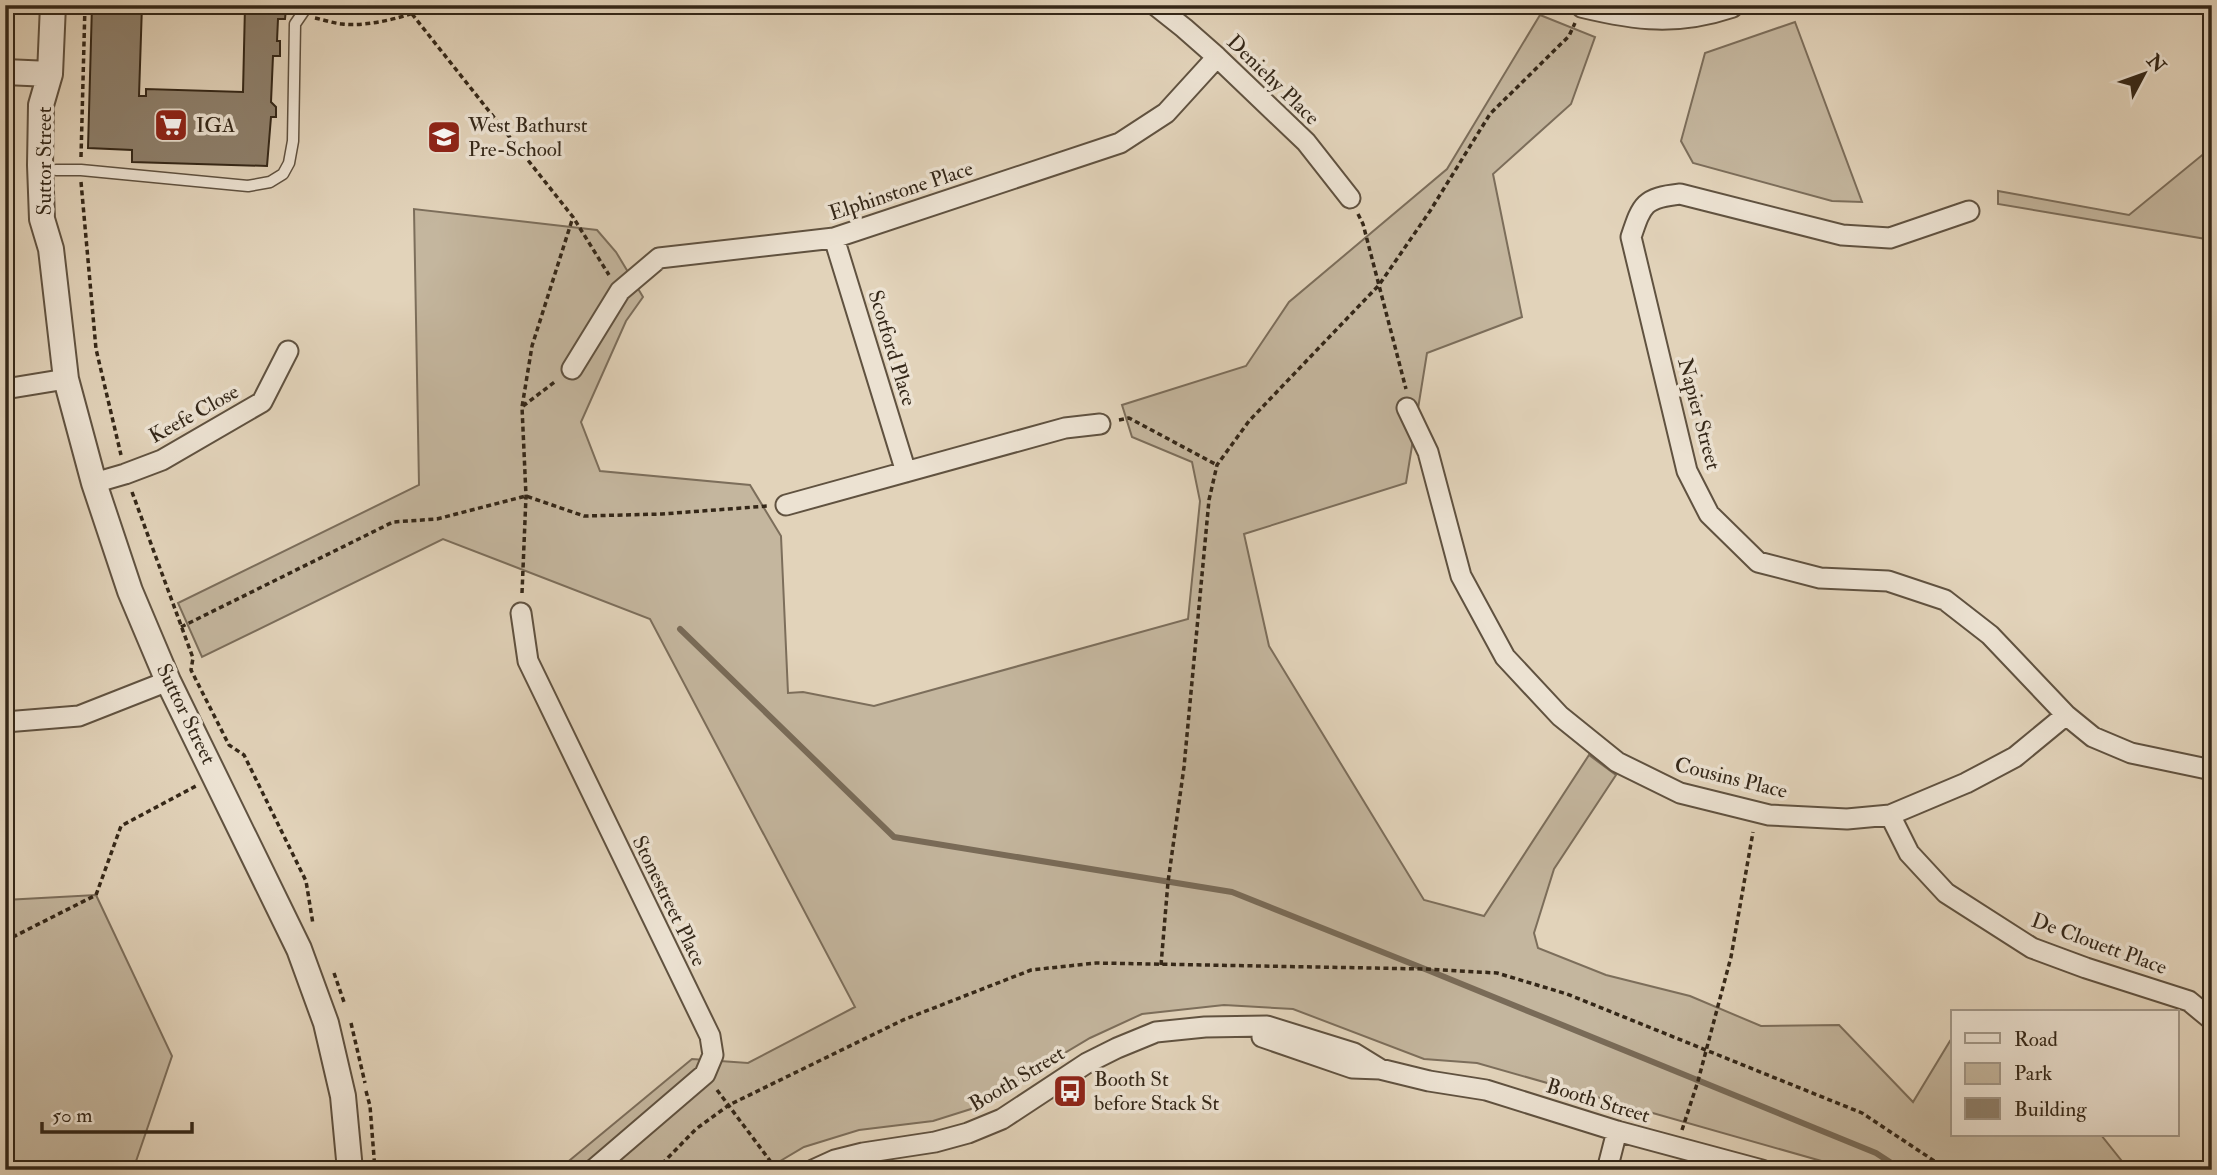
<svg xmlns="http://www.w3.org/2000/svg" width="2217" height="1175" font-family="'IM FELL Double Pica',serif">
  <style>
    .green { fill: #c4b69e; stroke: #7c6e5b; stroke-width: 2 }
    .lines { fill: none; stroke-linecap: round; stroke-linejoin: round }
    .stream { stroke: #796b58; stroke-width: 6 }
    .building { fill: #8e806c; stroke: #342718; stroke-width: 2 }
    .service-casing { stroke: #605240; stroke-width: 13 }
    .minor-casing { stroke: #605240; stroke-width: 23 }
    .tertiary-casing { stroke: #605240; stroke-width: 28 }
    .path { stroke: #342718; stroke-width: 3.5; stroke-dasharray: 5 3.5; stroke-linecap: butt }
    .service { stroke: #ece2d2; stroke-width: 10 }
    .minor { stroke: #ece2d2; stroke-width: 19 }
    .tertiary { stroke: #ece2d2; stroke-width: 24 }
    .labels { text-anchor: middle; dominant-baseline: central; stroke-width: 7; stroke-linejoin: round; paint-order: stroke }
    .street-label { font-size: 21px; fill: #342718; stroke: #ece2d2 }
    .poi-label { font-size: 21px; fill: #342718; stroke: #ece2d2; text-anchor: start }
  </style>
  <rect width="100%" height="100%" fill="#e2d3ba"/>
  <filter id="stains"><feTurbulence type="fractalNoise" baseFrequency=".00286" numOctaves="4"/><feColorMatrix values="0 0 0 0 .2 0 0 0 0 .09 0 0 0 0 .02 0 0 0 .5 -.17"/></filter>
  <radialGradient id="worn" r=".72"><stop offset=".6" stop-color="#630" stop-opacity="0"/><stop offset="1" stop-color="#630" stop-opacity=".3"/></radialGradient>
  <path class="green" d="M1540 15 1595 37 1571 104 1493 174 1522 317 1427 353 1406 483 1244 534 1269 646 1424 900 1484 916 1589 755 1616 775 1554 869 1534 933 1538 948 1606 975 1690 996 1761 1026 1839 1025 1913 1102 1950 1041 1953 1043V1135H2101L2129 1170H1853L1477 1063 1424 1059 1293 1009 1224 1005 1142 1014 1090 1038 971 1109 933 1121 859 1130 804 1147 765 1170H558L692 1059 748 1063 855 1007 650 619 443 539 202 657 178 603 419 485 414 209 597 230 616 252 643 297 626 321 581 422 600 471 750 485 781 536 788 693 803 692 874 706 1188 619 1200 501 1192 462 1132 437 1122 405 1246 366 1289 302 1447 169Z
    M1795 22 1862 202 1832 201 1693 163 1681 141 1705 53Z
    M2212 147V240L1998 204V191L2129 215Z
    M96 895 172 1056 133 1170H5V900Z
    M387 1162 490 1170H387Z"/>
  <g class="lines">
    <path class="stream" d="M680 629 894 837 1232 892 1425 969 1876 1153 1902 1170"/>
  </g>
  <path class="building" d="M92 5H142L139 96H146V89L243 92 245 6 294 5V9H286L285 19H278L277 41H280V56H273L271 102 276 107V117H271L267 166 132 162V150L88 148Z"/>
  <g class="lines">
    <g class="service-casing">
      <path id="service" d="M56 170H81L248 186 270 182 283 174 289 163 293 141 295 24 308 5"/>
    </g>
    <g class="minor-casing">
      <path id="minor" d="M1155 5 1184 28 1217 57 1306 142 1350 198
        M1969 211 1890 238 1842 235 1680 194C1644 198 1642 204 1631 237L1687 471 1709 514 1758 562 1820 578 1888 581 1945 600 1990 635 2066 715 2093 737 2131 753 2212 770
        M834 238 906 472
        M572 369 620 291 659 258 834 238 1120 143 1166 113 1217 57
        M5 389 66 379
        M1407 408 1428 452 1461 576 1505 657 1560 716 1617 762 1680 793 1769 815 1847 819 1890 815 1966 783 2015 757 2066 715
        M94 483 125 474 162 460 262 402 288 351
        M786 505 1065 428 1100 424
        M521 613 528 661 710 1036 713 1055 705 1074 593 1170
        M5 722 79 716 168 681
        M1890 815 1909 853 1946 893 2032 948 2086 968 2189 1001 2212 1020
        M1262 1037 1352 1068 1380 1069 1429 1081 1486 1090 1617 1131 1762 1170
        M813 1170 835 1160 863 1153 935 1142 968 1133 1002 1119 1087 1063 1117 1048 1156 1032 1205 1027 1267 1026 1354 1053 1380 1069
        M1607 1170 1617 1131"/>
    </g>
    <g class="tertiary-casing">
      <path id="tertiary" d="M53 5 50 74 41 105 40 165 42 219 51 249 66 379 94 483 130 591 168 681 299 949 326 1023 343 1096 350 1170
        M1583 5C1637 18 1677 23 1731 5
        M5 72 50 74"/>
    </g>
    <path class="path" d="M412 14 573 217 609 275
      M315 18C324 20 333 23 342 24 372 27 408 16 436 5
      M81 157 85 5
      M81 182 96 349 121 455
      M1358 214 1363 224 1406 389
      M523 406 556 381
      M1119 420 1129 418 1217 465
      M132 492 193 658 191 670 229 745 244 755 306 881 313 924
      M522 593 526 496 522 407 532 346 573 217
      M181 627 393 522 437 519 526 496 584 516 662 514 768 506
      M5 941 96 895 121 826 196 786
      M1161 965 1168 882 1184 767 1209 500 1217 465 1249 421 1379 285 1430 211 1490 114 1569 36 1575 23
      M334 973 344 1002
      M351 1023 365 1083
      M717 1090 777 1170
      M366 1091 370 1106 375 1170
      M1682 1130 1698 1081 1731 957 1753 832
      M656 1170 696 1129 729 1105 903 1020 1031 970 1096 963 1425 969 1497 973 1567 994 1862 1113 1948 1170"/>
    <use href="#service" class="service"/>
    <use href="#minor" class="minor"/>
    <use href="#tertiary" class="tertiary"/>
  </g>
  <defs>
    <g id="supermarket-square" transform="scale(1.75)"><rect x="-9" y="-9" width="18" height="18" rx="4" fill="#8f2418" stroke="#ece2d2"/><path d="M-6-5.5h2.5l.6 2H6L4.5 2H-2.5L-4.4-4H-6ZM-1.5 3.2a1.3 1.3 0 1 0 .1 0ZM3 3.2a1.3 1.3 0 1 0 .1 0Z" fill="#fff"/></g>
    <g id="school-square" transform="scale(1.75)"><rect x="-9" y="-9" width="18" height="18" rx="4" fill="#8f2418" stroke="#ece2d2"/><path d="M0-5L7-2L0 1L-7-2ZM-4 1L0 2.5L4 1V4Q0 6-4 4Z" fill="#fff"/></g>
    <g id="bus-square" transform="scale(1.75)"><rect x="-9" y="-9" width="18" height="18" rx="4" fill="#8f2418" stroke="#ece2d2"/><path d="M-5-6H5V4H4V6H2V4H-2V6H-4V4H-5ZM-3.5-4V0h7V-4ZM-3.5 1.2v1.5H-2V1.2ZM2 1.2v1.5H3.5V1.2Z" fill="#fff"/></g>
  </defs>
  <g fill-rule="evenodd">
    <use href="#supermarket-square" x="171" y="125"/>
    <use href="#school-square" x="444" y="137"/>
    <use href="#bus-square" x="1070" y="1091"/>
  </g>
  <g class="labels">
    <g class="street-label">
      <text transform="translate(1273 80) rotate(44)">Deniehy Place</text>
      <text transform="translate(44 161) rotate(-90)">Suttor Street</text>
      <text transform="translate(901 191) rotate(-18)">Elphinstone Place</text>
      <text transform="translate(892 348) rotate(73)">Scotford Place</text>
      <text transform="translate(194 414) rotate(-29)">Keefe Close</text>
      <text transform="translate(1699 414) rotate(75)">Napier Street</text>
      <text transform="translate(186 714) rotate(64)">Suttor Street</text>
      <text transform="translate(1731 778) rotate(14)">Cousins Place</text>
      <text transform="translate(669 901) rotate(64)">Stonestreet Place</text>
      <text transform="translate(2099 944) rotate(20)">De Clouett Place</text>
      <text transform="translate(1017 1079) rotate(-31)">Booth Street</text>
      <text transform="translate(1598 1101) rotate(17)">Booth Street</text>
    </g>
    <g class="poi-label">
      <text x="196" y="125">IGA</text>
      <text x="468" y="125">West Bathurst<tspan x="468" dy="24">Pre-School</tspan></text>
      <text x="1094" y="1079">Booth St<tspan x="1094" dy="24">before Stack St</tspan></text>
    </g>
  </g>
  <rect width="2217" height="1175" fill="none" stroke="#e2d3ba" stroke-width="28"/>
  <rect x="7" y="7" width="2203" height="1161" fill="none" stroke="#342718" stroke-width="3.5"/>
  <rect x="14" y="14" width="2189" height="1147" fill="none" stroke="#342718" stroke-width="2"/>
  <rect x="1951" y="1010" width="228" height="126" fill="#ece2d2" stroke="#a29788" stroke-width="2"/>
  <rect x="1965" y="1033" width="35" height="10" fill="#ece2d2" stroke="#a29788" stroke-width="2"/>
  <text x="2014" y="1046" font-size="21" fill="#342718">Road</text>
  <rect x="1965" y="1063" width="35" height="21" fill="#c4b69e" stroke="#a29788" stroke-width="2"/>
  <text x="2014" y="1080" font-size="21" fill="#342718">Park</text>
  <rect x="1965" y="1098" width="35" height="21" fill="#8e806c" stroke="#a29788" stroke-width="2"/>
  <text x="2014" y="1116" font-size="21" fill="#342718">Building</text>
  <g transform="translate(2144 74) rotate(49)" stroke="#ece2d2" stroke-width="5" paint-order="stroke">
  <path d="M0-5L12 26L0 18L-12 26Z" fill="#342718"/>
  <text y="-10" font-size="19" font-weight="bold" text-anchor="middle" fill="#342718">N</text>
  </g>
  <path d="M42 1122v10h150v-10" fill="none" stroke="#342718" stroke-width="3.5"/>
  <text x="52" y="1122" font-size="21" fill="#342718" stroke="#ece2d2" stroke-width="5" paint-order="stroke">50 m</text>
  <rect width="100%" height="100%" filter="url(#stains)"/>
  <rect width="100%" height="100%" fill="url(#worn)"/>
</svg>
